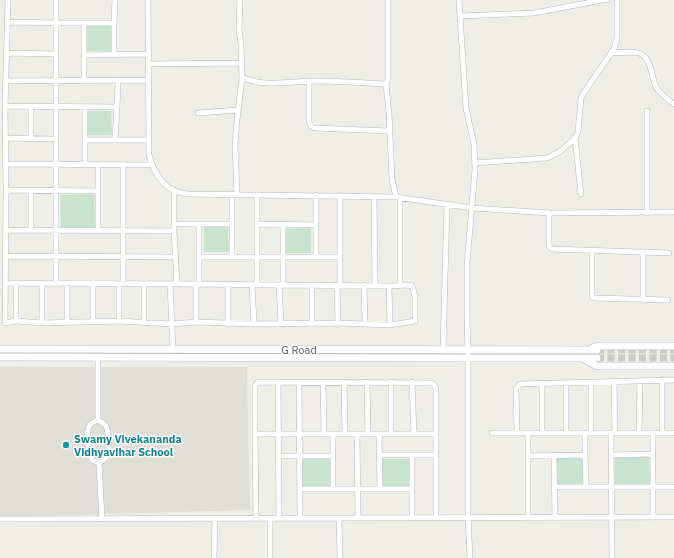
<svg xmlns="http://www.w3.org/2000/svg" width="674" height="558" font-family="'IBM Plex Sans',sans-serif">
  <style>
    .education { fill: #dfdfd7 }
    .green { fill: #c8e4ce }
    .lines { fill: none; stroke-linecap: round; stroke-linejoin: round }
    .secondary-tunnel { stroke: #cbccc8; stroke-width: 7; stroke-dasharray: 7 3.5; stroke-linecap: butt }
    .street-casing { stroke: #b8b8bd; stroke-width: 6 }
    .secondary-casing { stroke: #b6b8bd; stroke-width: 8 }
    .street { stroke: #fff; stroke-width: 5 }
    .secondary { stroke: #fff; stroke-width: 7 }
    .culture-dot { fill: #0f9aa8; stroke: #fff; stroke-width: 1.5 }
    .labels { text-anchor: middle; dominant-baseline: central; stroke-width: 3; stroke-linejoin: round; paint-order: stroke }
    .street-label { font-size: 11px; fill: #5f6166; stroke: #fff }
    .culture-label { font-size: 11px; font-weight: bold; fill: #0d838f; stroke: #fff; text-anchor: start }
  </style>
  <rect width="100%" height="100%" fill="#efefe8"/>
  <path class="education" d="M0 367H247L250 510 0 517Z"/>
  <path class="green" d="M87 26H111L112 51H87Z
    M87 111H111L112 135H87Z
    M94 194 95 227H61L60 195Z
    M204 227H228L229 252H204Z
    M311 228V253H286V229Z
    M557 457 584 458 583 485 557 484Z
    M615 457H649L650 485H615Z
    M302 459H331V487H302Z
    M381 459H410V486L381 487Z"/>
  <g class="lines">
    <path class="secondary-tunnel" d="M597 350H674
      M597 358H674"/>
    <g class="street-casing">
      <path id="street" d="M56 0V283
        M148 0 149 155C153 170 160 184 175 191 179 193 184 193 188 194L396 197 472 208 549 213 674 212
        M459 0 460 16 466 108 474 144 475 170 467 263V315L468 358V518L470 558
        M460 16 534 13 602 0H607
        M7 22 56 23H114L115 0
        M84 23V81
        M114 23V54
        M6 53 56 54
        M611 53C618 53 633 51 639 53 652 58 651 76 656 87 660 94 667 99 674 104
        M84 55 148 54
        M148 64 242 63
        M242 77C262 88 292 81 315 81 339 81 363 83 386 84L388 79V0
        M5 81 148 80
        M309 81V122L311 126 314 128 389 131
        M386 84 389 113 392 179 396 197
        M5 106 117 107 118 84V80
        M85 107V165
        M198 113 238 110
        M5 138 56 139
        M575 138 581 194
        M31 139V106
        M85 140H149
        M115 140 117 107
        M475 163 547 158 559 152 570 143 575 138 578 132 581 99 583 94 614 49 617 38V0
        M5 164 152 165
        M123 165V284
        M6 190 98 191
        M174 190V231L177 284
        M237 194 235 144 237 120 242 79 241 44 239 30 240 0
        M257 195V284
        M340 196V285
        M374 197 375 286
        M400 198V285
        M549 213V246L552 249 669 253
        M647 213V111
        M174 224H232V194
        M199 224V284
        M257 224 316 225V195
        M6 230 174 231
        M31 230V191
        M98 231V165
        M592 251V297L594 298 668 300
        M643 252V300
        M6 256 176 257
        M199 257H340
        M232 257V224
        M316 257V225
        M6 283C134 284 261 284 389 286L408 285 412 286 414 292 415 298V321L390 325 338 323 254 324 196 322 172 324 119 321 42 323 16 321 5 323 6 190 5 106 8 0
        M16 283V321
        M93 284V322
        M119 284V321
        M144 284V323
        M170 284 173 350
        M252 285 254 324
        M279 285 281 323
        M283 285V225
        M312 285V324
        M337 285 338 323
        M364 285 365 324
        M389 286 390 325
        M67 322V283
        M196 322V284
        M42 323V283
        M228 324V285
        M443 350 447 205
        M98 357V420C101 422 104 423 106 426 108 430 110 450 108 454 106 458 103 461 99 463L102 519
        M278 382 279 518
        M299 382 300 518
        M323 382 324 434
        M344 382 345 434
        M367 382 368 434
        M391 382V434
        M412 382 414 434
        M591 382V433
        M614 382 615 433
        M542 383V433
        M98 420C95 421 92 422 90 425 85 431 89 453 92 460L99 463
        M492 433H674
        M517 433 516 389 520 384 674 380
        M528 433V517
        M566 433V383
        M611 433 612 558
        M639 433 640 381
        M653 433V517
        M662 433V381
        M255 434V386L258 382 431 383 434 384 436 389V518
        M357 434 358 518
        M379 434 380 489
        M379 455H436
        M412 455V489
        M554 455 555 517
        M585 455 586 487
        M612 455 653 454
        M279 456H333V434
        M333 456V489
        M528 456 585 455V433
        M555 487H674
        M300 489H412V518
        M256 518 255 434H436
        M270 518V558
        M339 518 340 558
        M0 519 674 517
        M214 558 215 519"/>
    </g>
    <g class="secondary-casing">
      <path id="secondary" d="M592 348 598 346H674
        M0 349 597 350
        M0 357 468 358H597
        M582 358 597 366H674"/>
    </g>
    <use href="#street" class="street"/>
    <use href="#secondary" class="secondary"/>
  </g>
  <circle class="culture-dot" cx="66" cy="445" r="4"/>
  <g class="labels">
    <g class="street-label">
      <text x="299" y="350">G Road</text>
    </g>
    <g class="culture-label">
      <text x="74" y="439">Swamy Vivekananda<tspan x="74" dy="13">Vidhyavihar School</tspan></text>
    </g>
  </g>
</svg>
